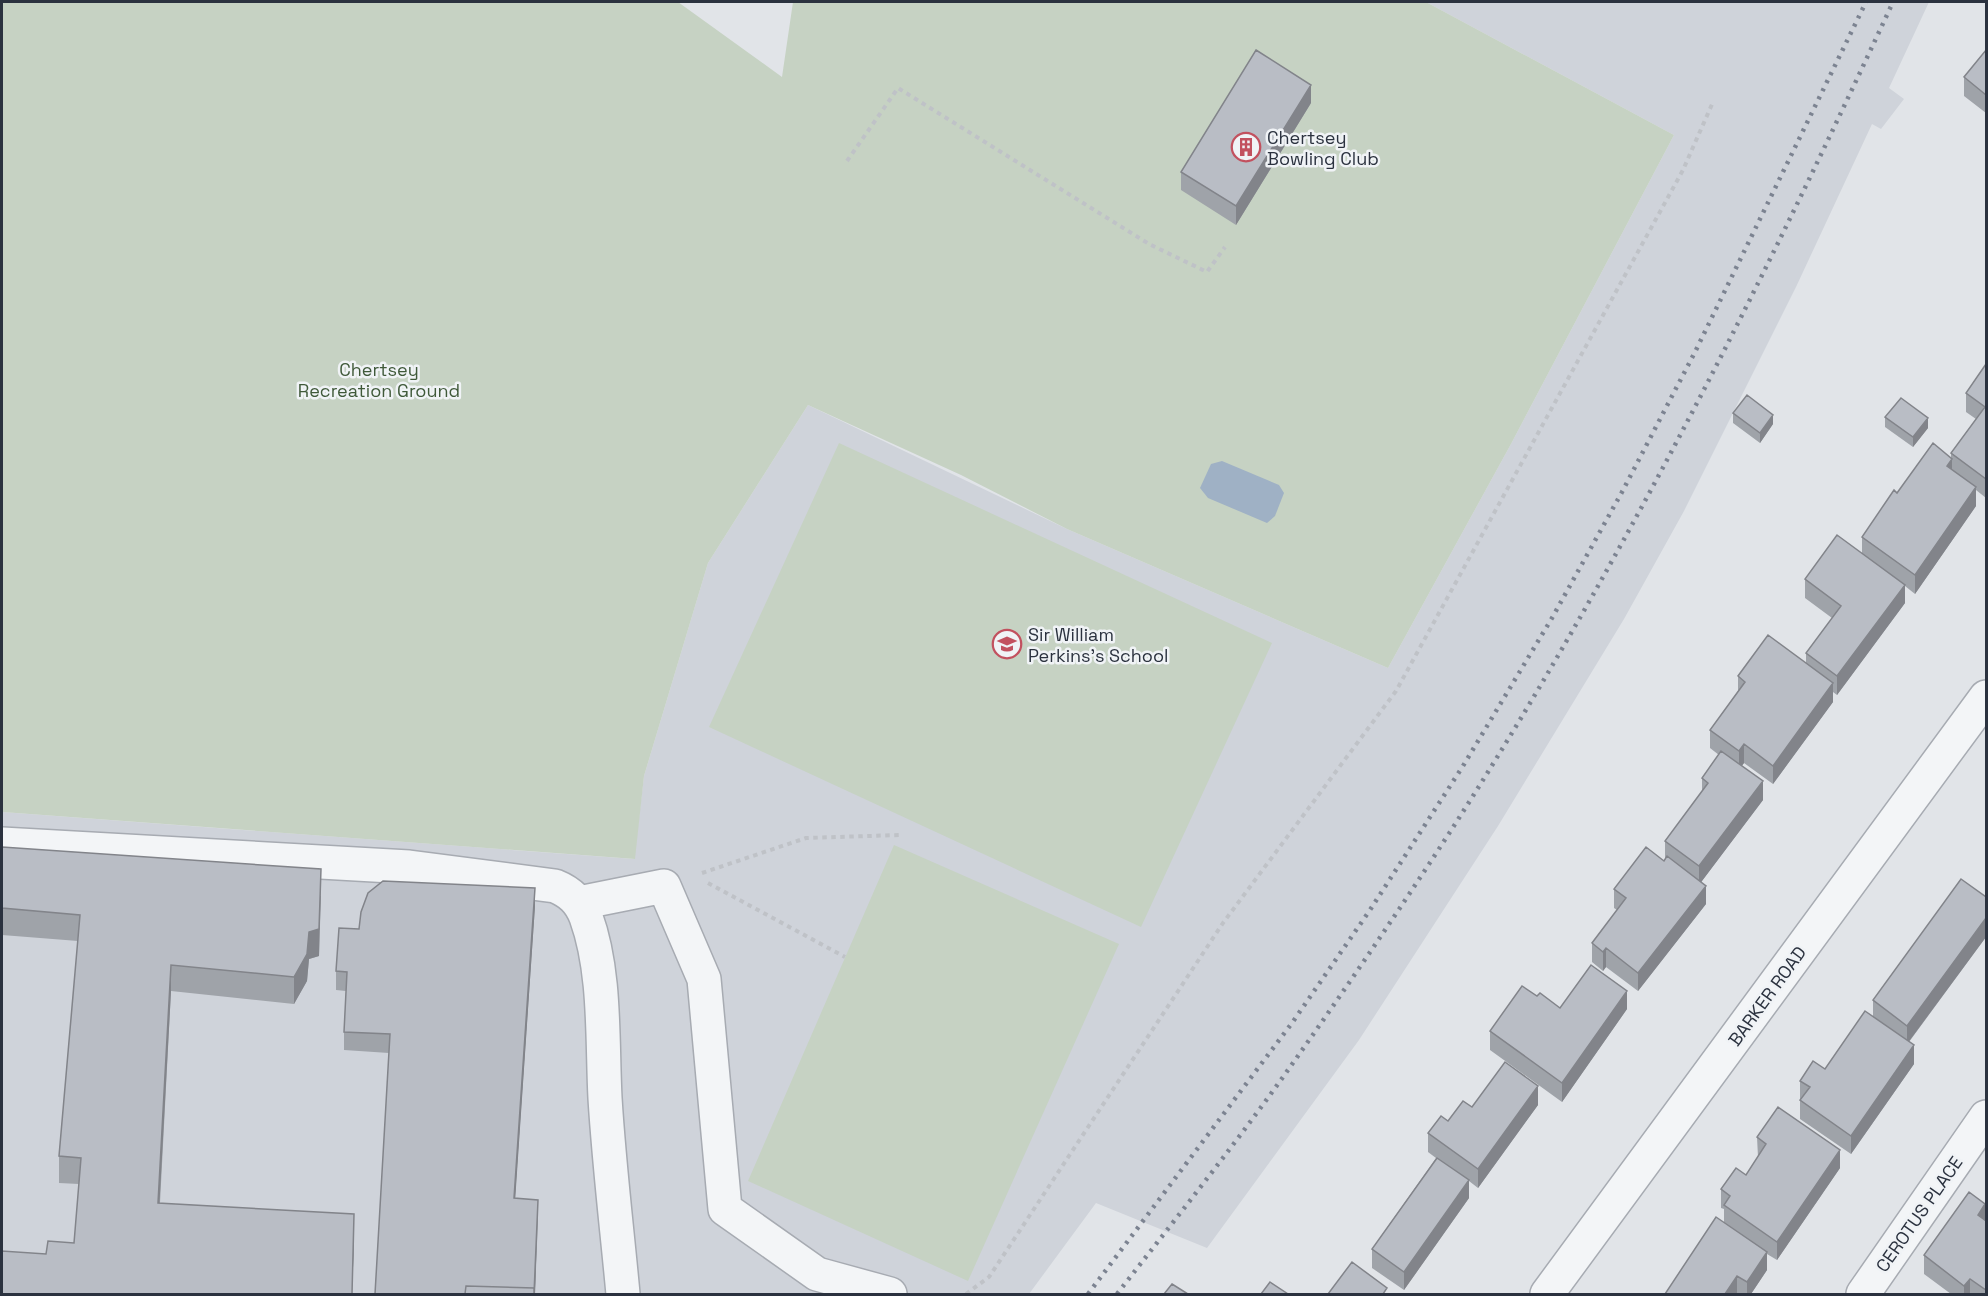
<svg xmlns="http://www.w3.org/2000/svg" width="1988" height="1296" font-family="'Space Grotesk',sans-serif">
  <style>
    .built { fill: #cfd3da }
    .green { fill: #c6d2c3 }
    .water { fill: #9fb1c5 }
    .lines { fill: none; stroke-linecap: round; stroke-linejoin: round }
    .minor-casing { stroke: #a7abb2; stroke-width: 36 }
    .path { stroke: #bfc2c7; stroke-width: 4; stroke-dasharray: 4.5 4.5; stroke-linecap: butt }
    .minor { stroke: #f3f5f7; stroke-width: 33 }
    .rail { stroke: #7c8391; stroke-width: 4.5; stroke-dasharray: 3 6; stroke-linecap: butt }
    .wall { fill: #9fa3a9 }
    .shaded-wall { fill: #82848a }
    .building { fill: #b9bdc5; stroke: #82848a; stroke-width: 1.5 }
    .labels { text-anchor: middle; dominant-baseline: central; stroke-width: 5; stroke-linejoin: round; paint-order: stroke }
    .poi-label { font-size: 18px; fill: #2b323f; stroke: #f0f3f6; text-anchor: start }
    .park-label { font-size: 18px; fill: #3f5939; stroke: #f0f3f6 }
    .street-label { font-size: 18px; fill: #2b323f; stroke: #f0f3f6 }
  </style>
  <rect width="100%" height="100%" fill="#e1e4e8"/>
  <path class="built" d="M1426 2H1929L1889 88 1904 99 1881 129 1872 124 1796 287 1684 511 1624 619 1498 826 1359 1040 1207 1248 1096 1203 1029 1294H2V812L634 859 644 776 708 563 808 405 1067 529 1388 668 1511 444 1674 135Z"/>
  <path class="green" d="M2 2H678L782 77 793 2H1426L1674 135 1511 444 1388 668 1067 529 961 475 808 405 708 563 644 776 635 859 16 813 2 812Z
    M839 443 1272 643 1141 927 709 727Z
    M894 845 1119 944 968 1281 748 1181Z"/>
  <path class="water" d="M1222 461 1279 485 1284 493 1275 516 1267 523 1208 498 1200 488 1211 464Z"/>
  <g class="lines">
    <g class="minor-casing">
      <path id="minor" d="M2 844 409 867 555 886C570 892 580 901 586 917 606 972 602 1040 605 1098 609 1164 617 1229 623 1294
        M579 903 664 886 704 979 725 1209 817 1274 890 1294
        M1547 1294 1986 697
        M1863 1294 1986 1117"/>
    </g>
    <path class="path" d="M847 161 898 88 1149 244 1207 272 1225 247
      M702 873 806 838 900 835
      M708 883 845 957
      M966 1294 989 1277 1223 923 1396 691 1683 170 1713 102"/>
    <use href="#minor" class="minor"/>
    <path class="rail" d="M1088 1294 1292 1023 1370 910 1463 766 1552 618 1622 492 1695 352 1866 2
      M1117 1294C1173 1222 1230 1151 1283 1077 1340 997 1396 915 1450 832 1620 568 1761 286 1893 2"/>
  </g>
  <path class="wall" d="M1986 50V113L1964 96V77Z
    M1311 103 1236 225 1181 190V172Z
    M1986 364V498L1976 490V506L1915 594 1905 586V603L1837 695 1833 692V702L1773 784 1744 763 1742 766 1763 800 1701 882 1706 904 1638 991 1606 967 1603 971 1592 962V943L1617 910 1614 908V889L1664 861 1665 859V841L1702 792V778L1719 755 1710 748V730L1738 691V676L1806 663V653L1832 618 1805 598V579L1862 553V537L1897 493 1951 458V453L1976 419 1966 412V393Z
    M1733 413 1773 424 1760 443 1733 423Z
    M1885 417 1928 428 1913 447 1885 427Z
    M2 847 321 896 319 956 309 959 307 981 294 1004 171 991 160 1203 354 1241 352 1294 46 1254 74 1243 79 1184 59 1183V1156L78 941 2 935Z
    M535 906 515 1198 538 1219 535 1294H375L389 1053 344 1050V1032L346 991 336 990V971L359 929Z
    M1986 937 1909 1042 1914 1064 1851 1154 1800 1119V1081L1825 1069 1873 1017V1000Z
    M1537 996 1560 1008 1627 1009 1562 1102 1490 1050V1031Z
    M1538 1105 1478 1188 1469 1181V1198L1404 1290 1372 1268V1249L1436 1158 1428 1152V1133L1472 1107Z
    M1757 1137 1840 1168 1777 1260 1767 1254V1270L1751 1294H1665L1724 1222V1209L1721 1208V1189L1746 1175 1758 1157Z
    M1985 1220 1986 1221V1294H1951L1924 1274V1255Z"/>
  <path class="shaded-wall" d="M1311 85V103L1236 225V206Z
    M1773 415V424L1760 443V433Z
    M1928 418V428L1913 447V437Z
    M1952 459V478L1947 466Z
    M1976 487V506L1915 594V575Z
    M1905 585V603L1837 695V676Z
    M1833 683V702L1773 784V766Z
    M1744 744V763L1739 769V751Z
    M1763 781V800L1699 885V866Z
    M321 869 319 956 309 959 307 981 294 1004V977Z
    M1706 886V904L1638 991V973Z
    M535 888V906L514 1217V1198Z
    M1986 918V937L1907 1044V1026Z
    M1606 948V967L1603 971V952Z
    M171 965V991L158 1230V1203Z
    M1627 991V1009L1562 1102V1083Z
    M1914 1045V1064L1851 1154V1136Z
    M1538 1086V1105L1478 1188V1169Z
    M1840 1150V1168L1777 1260V1242Z
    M1469 1180V1198L1404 1290V1272Z
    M538 1200 535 1294H534Z
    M1985 1204V1222L1978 1215Z
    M354 1214V1241L352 1294Z
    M1767 1252V1270L1751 1294H1747V1282Z
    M1737 1276V1294H1725Z
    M1970 1279V1294H1964V1286Z"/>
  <path class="building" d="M1256 50 1311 85 1236 206 1181 172Z
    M1986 50V95L1964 77Z
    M1986 364V479L1951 453 1985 407 1966 393Z
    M1747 395 1773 415 1760 433 1733 413Z
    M1901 398 1928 418 1913 437 1885 417Z
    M1933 443 1952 459 1947 466 1976 487 1915 575 1862 537 1894 490 1897 493Z
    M1837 535 1905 585 1837 676 1806 653 1841 606 1805 579Z
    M1768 635 1833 683 1773 766 1744 744 1739 751 1710 730 1745 682 1738 676Z
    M1721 751 1763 781 1699 866 1665 841 1708 783 1702 778Z
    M2 847 321 869 319 929 309 932 307 954 294 977 171 965 158 1203 354 1214 352 1294H357H2V1251L46 1254 48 1241 74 1243 81 1158 59 1156 80 915 2 908Z
    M1646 847 1664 861 1667 856 1706 886 1638 973 1606 948 1603 952 1592 943 1626 898 1614 889Z
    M1961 879 1986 897V918L1907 1026 1873 1000Z
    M383 881 535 888 514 1198 538 1200 534 1294V1288L466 1286 465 1294H375L390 1034 344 1032 347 972 336 971 339 928 359 929 361 912 368 893Z
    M1591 965 1627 991 1562 1083 1490 1031 1522 986 1537 996 1540 993 1560 1008Z
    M1865 1011 1914 1045 1851 1136 1800 1100 1810 1087 1800 1081 1813 1061 1825 1069Z
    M1505 1062 1538 1086 1478 1169 1428 1133 1441 1116 1448 1121 1463 1101 1472 1107Z
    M1778 1107 1840 1150 1777 1242 1724 1205 1730 1196 1721 1189 1736 1168 1746 1175 1766 1144 1757 1137Z
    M1437 1158 1469 1180 1404 1272 1372 1249Z
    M1969 1192 1985 1204 1978 1215 1986 1221V1290L1970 1279 1964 1286 1924 1255Z
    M1716 1217 1767 1252 1747 1282 1737 1276 1725 1294H1665Z
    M1352 1262 1387 1288 1383 1294H1328Z
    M1270 1282 1288 1294H1261Z
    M1172 1284 1188 1294H1164Z
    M466 1286 534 1288V1294H465Z"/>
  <defs>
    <g id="building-ring" transform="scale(1.5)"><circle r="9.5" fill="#f0f3f6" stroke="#c2515f" stroke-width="1.5"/><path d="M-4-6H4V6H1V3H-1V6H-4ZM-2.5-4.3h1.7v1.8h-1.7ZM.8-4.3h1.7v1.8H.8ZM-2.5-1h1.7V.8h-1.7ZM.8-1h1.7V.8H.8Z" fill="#c2515f"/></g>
    <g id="school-ring" transform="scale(1.5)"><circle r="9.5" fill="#f0f3f6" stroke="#c2515f" stroke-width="1.5"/><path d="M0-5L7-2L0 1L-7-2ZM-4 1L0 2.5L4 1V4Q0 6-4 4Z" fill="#c2515f"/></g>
  </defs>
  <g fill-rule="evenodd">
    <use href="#building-ring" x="1246" y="147"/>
    <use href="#school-ring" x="1007" y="644"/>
  </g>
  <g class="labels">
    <g class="poi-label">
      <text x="1267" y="137">Chertsey<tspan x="1267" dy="21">Bowling Club</tspan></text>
      <text x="1028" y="634">Sir William<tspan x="1028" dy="21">Perkins's School</tspan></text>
    </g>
    <g class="park-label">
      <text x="379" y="369">Chertsey<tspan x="379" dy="21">Recreation Ground</tspan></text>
    </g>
    <g class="street-label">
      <text transform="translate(1767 996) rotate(-54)">BARKER ROAD</text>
      <text transform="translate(1919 1214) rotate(-55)">CEROTUS PLACE</text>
    </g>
  </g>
  <rect width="1988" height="1296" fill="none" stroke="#2b323f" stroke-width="6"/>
</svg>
